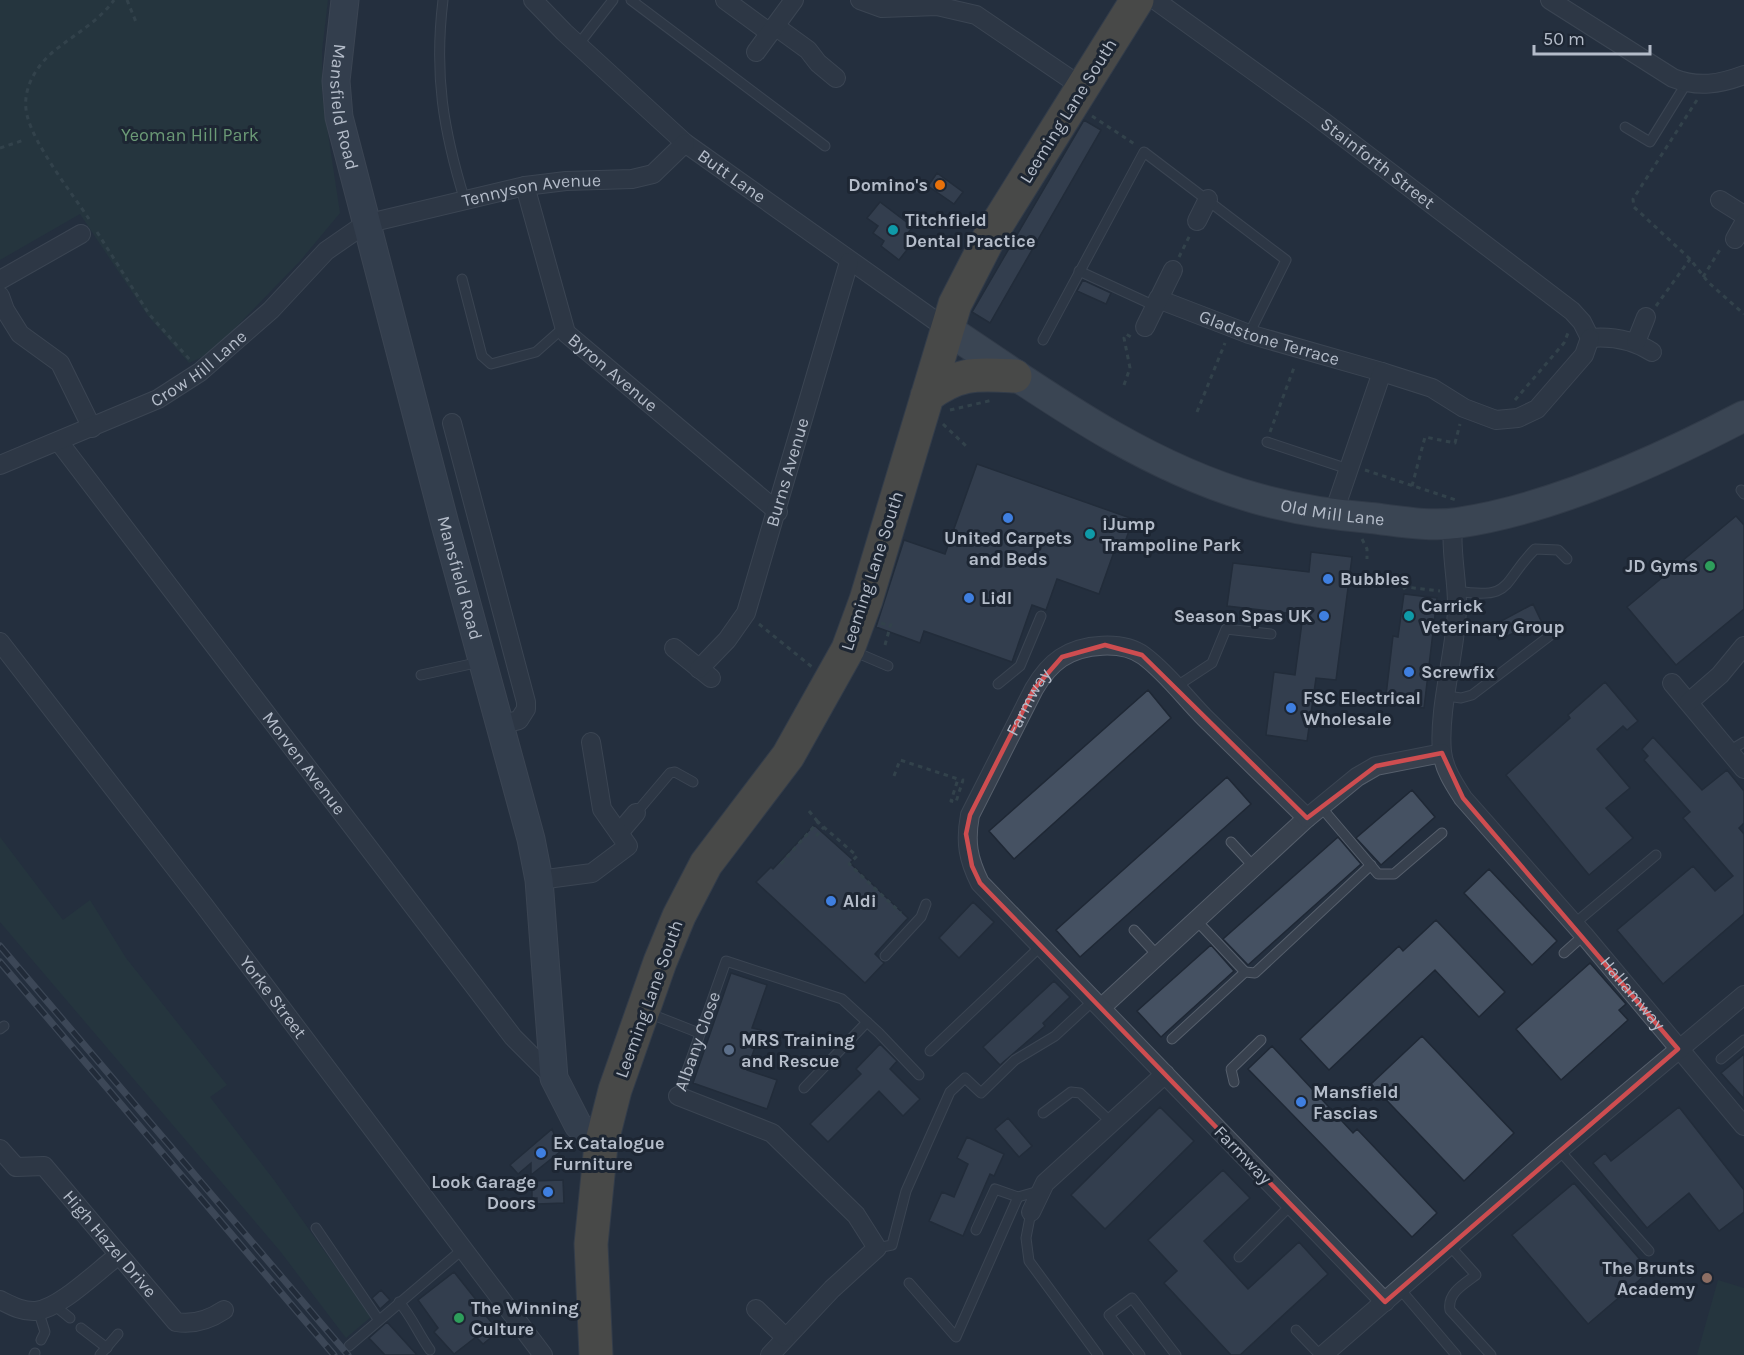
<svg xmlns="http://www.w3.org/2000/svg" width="1744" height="1355" font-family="Karla,sans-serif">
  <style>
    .green { fill: #263c3f }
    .building { fill: #455162; stroke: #1f2835; stroke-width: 1.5 }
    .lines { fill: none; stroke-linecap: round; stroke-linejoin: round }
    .lane-casing { stroke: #565f6c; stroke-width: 11 }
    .street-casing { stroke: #565f6c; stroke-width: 20 }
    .secondary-casing { stroke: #565f6c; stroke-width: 29 }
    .primary-casing { stroke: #414a57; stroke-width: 32 }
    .highway-casing { stroke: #434c59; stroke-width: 35 }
    .path { stroke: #44595c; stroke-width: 3; stroke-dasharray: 4.5 4.5; stroke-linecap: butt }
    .lane { stroke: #38414e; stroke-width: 9 }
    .street { stroke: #38414e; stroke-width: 18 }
    .secondary { stroke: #465061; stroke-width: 27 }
    .primary { stroke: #56606e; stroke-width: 30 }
    .highway { stroke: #746855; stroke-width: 33 }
    .rail-casing { stroke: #5a6575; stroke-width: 7 }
    .rail { stroke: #1d2633; stroke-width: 4.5; stroke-dasharray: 14; stroke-linecap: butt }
    .marked { fill: none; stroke: #ce4d50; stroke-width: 4.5; stroke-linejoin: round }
    .food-dot { fill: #e8710a; stroke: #1d2633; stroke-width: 2 }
    .culture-dot { fill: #0f9aa8; stroke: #1d2633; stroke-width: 2 }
    .shop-dot { fill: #3f7fe0; stroke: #1d2633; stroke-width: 2 }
    .leisure-dot { fill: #2e9e5b; stroke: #1d2633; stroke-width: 2 }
    .service-dot { fill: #5c6f8a; stroke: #1d2633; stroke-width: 2 }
    .education-dot { fill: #8d6e63; stroke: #1d2633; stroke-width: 2 }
    .labels { text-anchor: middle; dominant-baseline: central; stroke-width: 6; stroke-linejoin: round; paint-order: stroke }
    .street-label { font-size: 18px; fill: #b4bcc9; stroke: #1d2633 }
    .park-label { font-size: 18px; fill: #6b9a76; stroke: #1d2633 }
    .poi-label { font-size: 18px; font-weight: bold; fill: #b4bcc9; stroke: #1d2633; text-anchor: start }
  </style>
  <rect width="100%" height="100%" fill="#242f3e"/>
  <path class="green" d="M0 0H328L322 51V94L340 213 300 261 211 353 189 363 148 316 80 214 0 260Z
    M0 837 63 920 90 900 126 958 227 1085 210 1097 274 1180 371 1317 346 1338 280 1251 0 922Z
    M1718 1280 1744 1288V1355H1697Z"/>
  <path class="building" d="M1084 120 1101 130 990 323 972 312Z
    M937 173 963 192 954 204 928 186Z
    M880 202 913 227 905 236 913 242 899 260 881 246 884 241 873 233 878 226 867 218Z
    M1083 280 1111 293 1106 304 1077 291Z
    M977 464 1133 519 1122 551 1115 549 1099 594 1057 579 1046 610 1032 605 1012 662 924 631 920 643 876 627 904 540 945 554Z
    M1736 516 1744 525V609L1676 665 1627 607Z
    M1311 552 1352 557 1336 680 1316 678 1307 741 1266 735 1274 672 1295 675 1303 615 1227 606 1233 563 1309 572Z
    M1404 594 1437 598 1424 708 1385 704 1393 636 1398 637Z
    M1533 604 1544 627 1524 637 1520 630 1499 640 1492 626Z
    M1605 682 1638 721 1627 730 1623 726 1597 749 1630 788 1606 808 1633 838 1589 875 1506 775 1570 718 1568 715Z
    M1148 690 1171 718 1014 859 989 831Z
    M1653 737 1702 790 1727 770 1744 791V823L1739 828 1744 834V914L1663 984 1617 930 1693 866 1715 891 1733 876 1683 818 1690 812 1644 760 1648 756 1642 749Z
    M1227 777 1251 804 1080 957 1056 930Z
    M1412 790 1435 817 1381 865 1356 838Z
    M814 825 853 860 850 863 908 918 875 954 884 963 865 983 756 882 771 867 773 869Z
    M1338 837 1361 864 1248 965 1223 939Z
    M1489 869 1557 941 1532 965 1464 893Z
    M973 902 994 922 959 958 939 938Z
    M1436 920 1505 992 1479 1017 1435 970 1329 1070 1300 1039 1399 946 1403 951Z
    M1211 945 1234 971 1161 1037 1137 1011Z
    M1590 963 1626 1004 1619 1010 1628 1020 1561 1080 1516 1029Z
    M731 973 767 985 752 1028 761 1030 747 1070 777 1080 767 1109 693 1083Z
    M1054 981 1070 997 1043 1023 1045 1026 1000 1065 983 1047Z
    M1422 1036 1514 1133 1464 1181 1371 1084Z
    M880 1044 897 1061 890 1069 920 1099 903 1116 879 1091 828 1142 810 1124 861 1074 856 1069Z
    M1272 1046 1353 1133 1357 1129 1437 1213 1412 1237 1248 1069Z
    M1744 1054V1099L1721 1073Z
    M1160 1107 1194 1141 1105 1229 1071 1195Z
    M1679 1107 1744 1190V1212L1719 1231 1689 1193 1647 1228 1593 1163 1605 1153 1611 1161Z
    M1008 1118 1032 1146 1019 1157 995 1129Z
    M552 1129 561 1151 531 1175V1163L518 1174 510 1165Z
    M967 1137 1004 1154 994 1176 990 1174 963 1236 929 1221 942 1192 954 1197 968 1164 957 1158Z
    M1223 1170 1250 1198 1204 1241 1248 1289 1299 1242 1328 1274 1240 1355H1231L1164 1283 1177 1271 1148 1240Z
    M563 1180 564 1203 537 1204V1198H532V1181Z
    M1574 1183 1650 1271 1588 1324 1512 1235Z
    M454 1272 481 1306 479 1308 499 1331 483 1344 476 1337 454 1354 434 1332 438 1328 418 1300Z
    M381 1290 390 1300 380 1309 372 1298Z
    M387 1322 417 1355H385L369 1338Z"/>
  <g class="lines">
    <g class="lane-casing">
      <g id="lane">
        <path d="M443 0C434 74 443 130 465 201"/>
        <path d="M631 0 825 146"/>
        <path d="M578 45 613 0"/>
        <path d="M1625 127 1650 142 1686 84"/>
        <path d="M1079 271 1155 306"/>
        <path d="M462 279 482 356 491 364 536 352 563 328"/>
        <path d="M1043 340 1144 152 1286 260 1249 334"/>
        <path d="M1267 442 1348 469"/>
        <path d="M1741 490 1744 494"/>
        <path d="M1457 591C1514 600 1501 583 1535 549L1558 550 1567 559"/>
        <path d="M853 651 888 666"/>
        <path d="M421 675 480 662"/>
        <path d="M998 684 1020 666 1041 616"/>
        <path d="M1177 686 1212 663 1226 629 1271 634"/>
        <path d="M1447 696 1461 698 1472 695 1556 631"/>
        <path d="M1729 751 1744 742"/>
        <path d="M1321 807 1378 874H1394L1442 833"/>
        <path d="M636 813 670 773 675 772 693 782"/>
        <path d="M1231 842 1254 867"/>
        <path d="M1196 920 1245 972"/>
        <path d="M1574 924 1656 855"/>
        <path d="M1134 930 1158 956"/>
        <path d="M1564 953 1584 935"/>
        <path d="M885 956 921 917 926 904"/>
        <path d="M648 1013 699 1033"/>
        <path d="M0 1029 4 1026"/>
        <path d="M1172 1039 1245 972 1255 973 1371 865"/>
        <path d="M930 1051 1042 945"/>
        <path d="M1721 1059 1744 1040"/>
        <path d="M1234 1082 1231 1069 1261 1040"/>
        <path d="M804 1088 867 1022"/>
        <path id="s1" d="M678 1096 726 961 842 999 879 1033 919 1075"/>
        <path d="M1043 1113 1071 1092 1080 1093 1111 1122"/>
        <path d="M1559 1150 1649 1251"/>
        <path d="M1031 1212 1026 1238 1029 1261 1098 1355"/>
        <path d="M316 1228 378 1319"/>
        <path d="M976 1230 995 1189 1018 1197 1039 1191"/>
        <path d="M1449 1245 1476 1275C1464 1284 1447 1293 1450 1310L1491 1355"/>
        <path d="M877 1248 892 1245 906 1191 950 1092 965 1078 981 1093 1015 1060 1055 1036 1094 1000"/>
        <path d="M1239 1257 1291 1205"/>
        <path d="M909 1283 956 1337 1018 1197"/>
        <path d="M1400 1289 1456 1355"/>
        <path d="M399 1302C412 1317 418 1333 430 1350"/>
        <path d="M54 1305 70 1318"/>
        <path d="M38 1310 45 1332 41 1340"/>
        <path d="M81 1328 107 1348"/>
        <path d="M1296 1330 1320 1355"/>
        <path d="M349 1346 463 1249"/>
        <path d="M34 1355 35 1353"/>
        <path d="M100 1355 118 1334"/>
        <path d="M1140 1355 1109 1315 1132 1298 1176 1355"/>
      </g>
    </g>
    <g class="street-casing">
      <g id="street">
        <path id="s2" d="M533 0 564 32 685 143 947 329"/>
        <path d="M725 0 770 33"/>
        <path d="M860 0 882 8 937 6 976 15 1082 87"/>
        <path id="s3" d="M1155 0 1316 116 1572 311 1582 322 1590 338"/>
        <path d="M1550 0 1673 78C1698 88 1720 84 1744 75"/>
        <path d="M775 26 808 50 818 63 836 78"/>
        <path d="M756 52 794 0"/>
        <path id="s4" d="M525 186 566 333 778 512"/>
        <path d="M1720 200 1744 215"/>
        <path d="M1197 221 1208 199"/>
        <path d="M1735 239 1744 223"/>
        <path d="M0 280 81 234"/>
        <path d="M0 296 5 310 20 334 60 363 92 428"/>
        <path id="s5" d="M1158 299 1249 334 1382 372"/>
        <path d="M1145 327 1173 270"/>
        <path d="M1590 338C1613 336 1633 340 1652 352"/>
        <path d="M1636 342 1646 317"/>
        <path d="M452 423 526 702V709L519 720 500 725"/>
        <path id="s6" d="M59 442 513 1037 554 1078"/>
        <path id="s7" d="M0 465 158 399 200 372 271 310 326 251 365 224 525 186 566 181 632 179 653 174 685 143"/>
        <path d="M1333 515 1382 372 1432 388 1464 408 1496 420 1518 418 1537 409 1584 355 1590 338"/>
        <path id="s8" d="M1453 523C1450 552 1458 581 1457 610 1455 654 1438 710 1442 752 1444 769 1454 784 1463 798L1584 935 1744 1126"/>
        <path id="s9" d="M0 642 203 904 543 1355"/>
        <path d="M674 648 711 678"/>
        <path id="s10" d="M699 669 727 640 746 613 849 262"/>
        <path d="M1672 683 1744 769"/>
        <path d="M1689 702 1720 675 1744 646"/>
        <path d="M619 833 636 813"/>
        <path d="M539 880 592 873 628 846 602 809 591 742"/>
        <path d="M1102 1007 1307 818"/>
        <path d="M678 1096 772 1133 856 1215 877 1248 832 1289 770 1355"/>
        <path id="s11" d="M0 1149 16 1167 44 1166 176 1322C194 1325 209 1320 224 1310"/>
        <path d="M1031 1212 1045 1183 1165 1074"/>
        <path d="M0 1300C12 1306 23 1312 36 1311 61 1308 98 1270 119 1255"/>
        <path id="s12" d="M1385 1302 980 883C968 859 965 842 970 815L1034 689C1041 677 1049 666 1061 658 1082 644 1122 640 1144 656 1168 674 1185 698 1205 718 1239 751 1273 785 1307 818L1357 777 1376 766 1442 753"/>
        <path d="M756 1309 785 1337"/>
        <path d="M1323 1355 1559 1150 1744 995"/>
      </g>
    </g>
    <g class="secondary-casing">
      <g id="secondary">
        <path id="s13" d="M345 0 336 81 339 117 445 524 531 839 539 880 554 1078 578 1125 601 1145"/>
      </g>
    </g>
    <g class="primary-casing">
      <g id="primary">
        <path id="s14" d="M947 329C1044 394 1142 466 1255 498 1293 509 1332 515 1371 518 1398 521 1429 527 1457 523 1553 509 1658 461 1744 416"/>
      </g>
    </g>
    <g class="highway-casing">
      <path id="highway" d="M927 396C959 372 976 374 1015 376
        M596 1355 591 1244 601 1145 615 1090 660 962 679 916 706 864 788 756 848 649 866 600 955 304 991 234 1137 0"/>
    </g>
    <path class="path" d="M127 0 136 22
      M1697 100 1633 199 1634 207 1690 259 1708 282 1744 314
      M1092 116 1136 145
      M0 148 24 140
      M89 219C71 192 34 145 27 115 21 90 36 66 54 51 75 34 98 22 114 0
      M97 232 149 314 190 360
      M1179 257 1191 233
      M1703 277 1721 248
      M1656 306 1690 259
      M1124 385 1130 368 1124 338 1126 334 1133 338
      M1515 400 1564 343 1568 333
      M950 410 993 400
      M1197 412 1225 343
      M943 424 966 446
      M1270 432 1295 365
      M1365 470 1456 500
      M1412 486 1425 437 1455 443 1460 424
      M1362 539 1367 549V559
      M1403 589 1406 587 1440 591
      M881 623 890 626
      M759 624 812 667
      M885 645 892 620
      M894 776 900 760 958 779 951 801 956 802 963 780 968 781
      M809 811 818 822
      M816 836 824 827
      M781 864 818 822 857 856 849 864 901 913"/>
    <use href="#lane" class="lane"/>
    <use href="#street" class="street"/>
    <use href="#secondary" class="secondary"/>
    <use href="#primary" class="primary"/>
    <use href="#highway" class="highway"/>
    <g class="rail-casing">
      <path id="rail" d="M0 946 348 1355
        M0 962 334 1355"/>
    </g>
    <use href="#rail" class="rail"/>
  </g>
  <path d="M0 0H1744V1355H0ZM1105 645 1142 655 1307 818 1376 766 1442 753 1463 798 1678 1049 1385 1302 980 883 972 866 966 834 970 815 1034 689 1062 657Z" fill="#242f3e" fill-opacity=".55" fill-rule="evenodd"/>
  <path class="marked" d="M1105 645 1142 655 1307 818 1376 766 1442 753 1463 798 1678 1049 1385 1302 980 883 972 866 966 834 970 815 1034 689 1062 657Z"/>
  <circle class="food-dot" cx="940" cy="185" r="6"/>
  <g class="culture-dot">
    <circle cx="893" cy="230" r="6"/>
    <circle cx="1090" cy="534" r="6"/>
    <circle cx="1409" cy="616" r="6"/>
  </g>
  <g class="shop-dot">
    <circle cx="1008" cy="518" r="6"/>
    <circle cx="1328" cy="579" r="6"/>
    <circle cx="969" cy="598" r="6"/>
    <circle cx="1324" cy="616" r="6"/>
    <circle cx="1409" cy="672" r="6"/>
    <circle cx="1291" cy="708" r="6"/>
    <circle cx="831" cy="901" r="6"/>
    <circle cx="1301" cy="1102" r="6"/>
    <circle cx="541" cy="1153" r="6"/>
    <circle cx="548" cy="1192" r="6"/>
  </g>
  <g class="leisure-dot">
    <circle cx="1710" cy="566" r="6"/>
    <circle cx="459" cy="1318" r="6"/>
  </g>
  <circle class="service-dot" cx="729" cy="1050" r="6"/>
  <circle class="education-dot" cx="1707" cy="1278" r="6"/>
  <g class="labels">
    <g class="street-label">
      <text stroke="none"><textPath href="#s13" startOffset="108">Mansfield Road</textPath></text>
      <text transform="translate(1068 111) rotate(-58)">Leeming Lane South</text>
      <text stroke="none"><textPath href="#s3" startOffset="276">Stainforth Street</textPath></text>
      <text stroke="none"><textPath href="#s2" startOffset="266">Butt Lane</textPath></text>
      <text stroke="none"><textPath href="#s7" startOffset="614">Tennyson Avenue</textPath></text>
      <text stroke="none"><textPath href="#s5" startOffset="118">Gladstone Terrace</textPath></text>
      <text stroke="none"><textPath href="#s7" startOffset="222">Crow Hill Lane</textPath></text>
      <text stroke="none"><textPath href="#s4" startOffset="214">Byron Avenue</textPath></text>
      <text stroke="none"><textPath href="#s10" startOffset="220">Burns Avenue</textPath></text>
      <text stroke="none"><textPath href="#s14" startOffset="432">Old Mill Lane</textPath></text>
      <text transform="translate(872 571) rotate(-72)">Leeming Lane South</text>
      <text stroke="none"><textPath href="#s13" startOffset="594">Mansfield Road</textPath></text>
      <text stroke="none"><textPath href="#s12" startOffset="780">Farmway</textPath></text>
      <text stroke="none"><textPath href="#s6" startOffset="404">Morven Avenue</textPath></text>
      <text stroke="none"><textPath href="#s8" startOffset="540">Hallamway</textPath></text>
      <text stroke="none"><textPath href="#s9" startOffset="448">Yorke Street</textPath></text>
      <text transform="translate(649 999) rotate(-70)">Leeming Lane South</text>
      <text stroke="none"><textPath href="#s1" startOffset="58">Albany Close</textPath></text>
      <text transform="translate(1243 1155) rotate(46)">Farmway</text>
      <text stroke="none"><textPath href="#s11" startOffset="154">High Hazel Drive</textPath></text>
    </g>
    <g class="park-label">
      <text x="190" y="135">Yeoman Hill Park</text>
    </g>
    <g class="poi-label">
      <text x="928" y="185" text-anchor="end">Domino's</text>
      <text x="905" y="220">Titchfield<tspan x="905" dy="21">Dental Practice</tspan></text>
      <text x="1102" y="524">iJump<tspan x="1102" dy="21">Trampoline Park</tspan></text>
      <text x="1008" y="538" text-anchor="middle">United Carpets<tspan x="1008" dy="21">and Beds</tspan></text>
      <text x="1698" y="566" text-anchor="end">JD Gyms</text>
      <text x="1340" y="579">Bubbles</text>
      <text x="981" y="598">Lidl</text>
      <text x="1421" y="606">Carrick<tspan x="1421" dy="21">Veterinary Group</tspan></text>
      <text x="1312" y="616" text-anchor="end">Season Spas UK</text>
      <text x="1421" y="672">Screwfix</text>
      <text x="1303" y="698">FSC Electrical<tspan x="1303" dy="21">Wholesale</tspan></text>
      <text x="843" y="901">Aldi</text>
      <text x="741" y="1040">MRS Training<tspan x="741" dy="21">and Rescue</tspan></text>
      <text x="1313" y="1092">Mansfield<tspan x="1313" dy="21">Fascias</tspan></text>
      <text x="553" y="1143">Ex Catalogue<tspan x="553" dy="21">Furniture</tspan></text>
      <text x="536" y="1182" text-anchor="end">Look Garage<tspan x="536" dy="21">Doors</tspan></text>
      <text x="1695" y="1268" text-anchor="end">The Brunts<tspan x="1695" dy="21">Academy</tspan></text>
      <text x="471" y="1308">The Winning<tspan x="471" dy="21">Culture</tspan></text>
    </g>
  </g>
  <path d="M1534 45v9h116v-9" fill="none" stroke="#b4bcc9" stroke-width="3"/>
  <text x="1543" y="45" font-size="18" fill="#b4bcc9" stroke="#1d2633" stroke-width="4.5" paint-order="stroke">50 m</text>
</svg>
